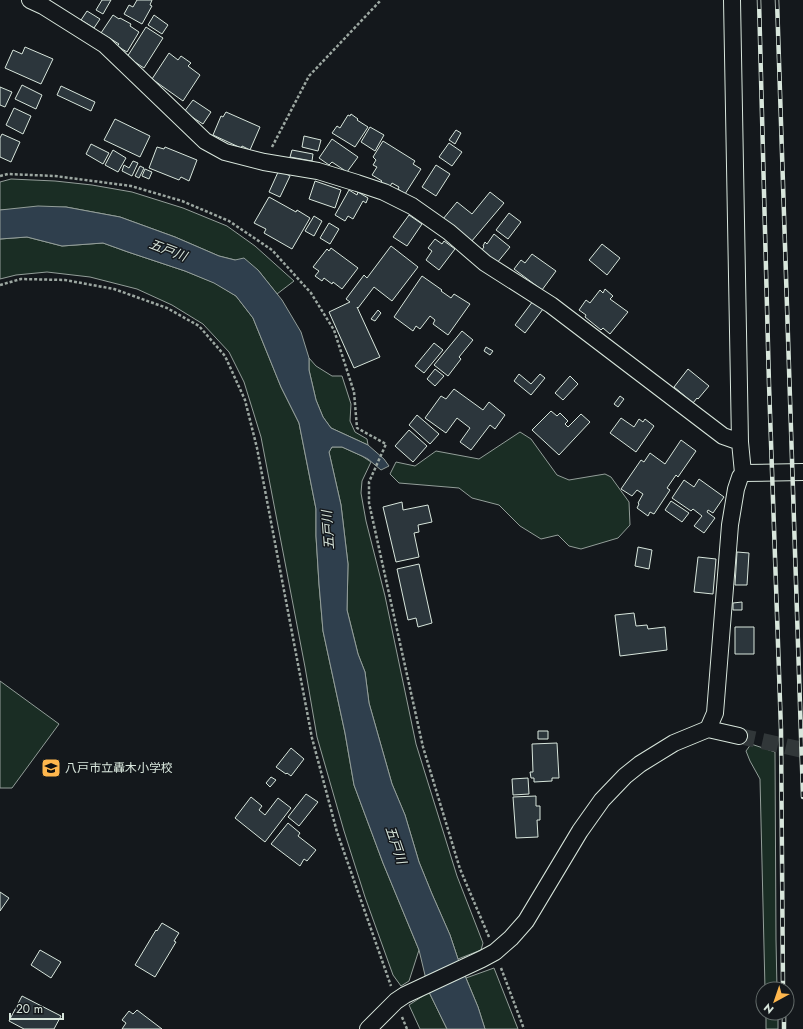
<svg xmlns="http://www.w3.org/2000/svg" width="803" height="1029" font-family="Jost,'Noto Sans JP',sans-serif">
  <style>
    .green { fill: #1a2d24; stroke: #939e99 }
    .water { fill: #2f3f4d; stroke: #939e99 }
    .building { fill: #2c363c; stroke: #d8e6dc }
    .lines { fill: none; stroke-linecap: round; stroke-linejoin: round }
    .minor-tunnel { stroke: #313739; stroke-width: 16; stroke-dasharray: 16 8; stroke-linecap: butt }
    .minor-casing { stroke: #d8e6dc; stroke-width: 18 }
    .path { stroke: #9da8a2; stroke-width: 2.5; stroke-dasharray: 3 2; stroke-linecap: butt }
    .minor { stroke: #14181c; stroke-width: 16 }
    .rail-casing { stroke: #d8e6dc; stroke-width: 4.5 }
    .rail { stroke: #14181c; stroke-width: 3; stroke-dasharray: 9; stroke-linecap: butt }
    .labels { text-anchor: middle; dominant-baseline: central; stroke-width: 3; stroke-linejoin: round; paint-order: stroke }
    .poi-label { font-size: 12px; fill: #d8e6dc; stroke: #14181c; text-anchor: start }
    .water-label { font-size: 13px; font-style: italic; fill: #d8e6dc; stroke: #14181c }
  </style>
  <rect width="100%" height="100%" fill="#14181c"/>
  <path class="green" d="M11 179 55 181 92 185 132 192 183 208 227 226 255 246 294 281 277 294 258 270 235 260 219 256 175 237 120 217 66 207 0 210V182Z
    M27 237 62 246 103 243 128 252 185 271 215 283 236 296 253 318 281 387 299 423 316 509V536L319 584 323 631 345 733 354 785 383 863 419 950 409 981 401 986 393 975 365 897 344 831 317 737 305 667 261 437 244 382 229 352 203 324 172 305 137 289 90 277 47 272 16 275 0 279V239Z
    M309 358 316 366 332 376H342L351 404 350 421 355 432 367 439 368 445 331 428 323 417 316 400 309 370Z
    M520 432 531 439 557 475 569 480 605 474 611 477 629 502 630 525 618 538 581 549 569 546 558 535 541 539 520 526 499 505 472 498 459 488 399 483 390 474 396 462 415 466 436 451 479 459Z
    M332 447H342L362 456 371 462 362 481 361 493 366 521 385 596 416 744 457 876 483 943 481 950 458 959 450 935 432 894 419 862 405 815 392 784 369 703 365 672 358 654 347 610 348 564 341 505 329 452Z
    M0 681 59 724 12 788H0Z
    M751 744 775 752 776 940 777 989H765L760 779 750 761 746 751Z
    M494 968 518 1029H485L478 1007 466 978Z
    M429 992 447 1029H420L409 1005Z
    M766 1013H778V1029H766Z"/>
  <path class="water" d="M38 206 66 207 120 217 175 237 219 256 235 260 244 258 258 270 282 300 301 332 309 358V370L316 400 323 417 331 428 368 445 384 459 389 466 381 470 368 459 362 456 342 447H332L329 452 341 505 348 564 347 610 358 654 365 672 369 703 392 784 405 815 419 862 432 894 450 935 458 959 478 1007 485 1029H447L429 992 419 950 383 863 354 785 345 733 323 631 319 584 316 536V509L299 423 281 387 253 318 236 296 214 283 185 271 128 252 103 243 62 246 27 237 0 239V210Z"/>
  <path class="building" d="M102 0H111L103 14 96 10Z
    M137 0H152L150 5 152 6 142 24 124 14 129 5 133 7Z
    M87 11 100 19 94 28 81 20Z
    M113 15 119 19 120 18 131 24 130 26 139 32 127 52 117 46 119 44 101 33Z
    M154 15 168 25 162 34 148 25Z
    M146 27 163 38 144 68 127 57Z
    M25 47 53 59 41 84 5 68 13 50 22 54Z
    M169 53 178 60 181 56 191 63 188 66 200 75 183 101 152 79Z
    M22 85 42 95 36 109 15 99Z
    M61 86 95 102 91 111 57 95Z
    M0 87 12 92 5 107 0 105Z
    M193 100 211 112 203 124 184 112Z
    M14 108 31 116 23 134 6 125Z
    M226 112 260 127 250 150 242 146 241 148 213 135 221 116 223 117Z
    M351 114 358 119 357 120 368 127 355 147 332 133 337 126 340 128 348 115 350 116Z
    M115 119 150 136 140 157 104 140Z
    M370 127 384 135 375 151 361 142Z
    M456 130 461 133 455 144 449 140Z
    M2 134 20 142 11 162 0 157V138Z
    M304 136 321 140 318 151 302 147Z
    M332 139 358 157 347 172 332 162 329 165 319 158Z
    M383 141 415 161 413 164 421 169 405 194 398 189 399 187 392 183 389 188 380 183 382 181 372 175 377 167 373 165 376 160 373 157Z
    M449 143 462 152 452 166 439 157Z
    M91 144 109 153 103 164 86 154Z
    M157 147 164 149 165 147 197 160 189 181 181 177 179 180 149 168Z
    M113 150 126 158 118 172 105 165Z
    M292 150 313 154 312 161 290 157Z
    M133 161 138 163 132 176 122 171 124 165 129 168Z
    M436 165 450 174 436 196 422 187Z
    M140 166 144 168 139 178 135 176Z
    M145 169 152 172 149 179 142 176Z
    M279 170 290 176 280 197 269 192Z
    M315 181 341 190 335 208 309 199Z
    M349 190 357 195 358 192 368 198 366 203 363 201 353 219 348 216 345 221 335 215Z
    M490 192 504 203 471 242 443 219 457 202 472 214Z
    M269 197 296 212 297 210 310 218 292 249 264 233 266 229 254 223Z
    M509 213 521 222 508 239 496 230Z
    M409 215 422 224 407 246 393 237Z
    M314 216 322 221 314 236 305 231Z
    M329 223 339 229 330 244 320 238Z
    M494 234 510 247 497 263 481 251 484 247 483 246 485 242 487 244Z
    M435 239 442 244 444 241 455 249 439 270 426 260 432 251 428 248Z
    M602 244 620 258 607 275 589 260Z
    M391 246 418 267 392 301 374 287 358 308 357 307 380 357 354 368 329 312 350 302 346 299 364 275 367 278Z
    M331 248 358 268 342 289 333 282 332 284 324 278 322 281 315 276 319 271 313 267 327 249 329 251Z
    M532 254 556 271 542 290 514 269 521 260 525 263Z
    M422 276 442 290 441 291 451 298 454 294 470 304 448 335 433 324 435 320 430 316 420 329 416 326 413 331 394 317Z
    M605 289 613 296 610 299 628 312 610 334 603 328 601 330 585 317 586 315 579 310 586 300 590 303 600 290 603 293Z
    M533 301 543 309 525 333 515 325Z
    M378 310 381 313 375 321 371 319Z
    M462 331 473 340 459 357 461 359 448 376 434 365Z
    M434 343 443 350 424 373 415 366Z
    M486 347 493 351 490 355 484 351Z
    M435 369 444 376 435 386 427 379Z
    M688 369 709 386 698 399 697 398 693 403 674 387Z
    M519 374 531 384 540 374 545 378 531 395 514 381Z
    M570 376 578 384 563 400 555 393Z
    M454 389 483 410 489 402 505 415 495 429 490 425 471 450 460 442 470 428 457 418 446 433 425 418 441 396 446 399Z
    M620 396 624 399 618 407 614 404Z
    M551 411 557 416 560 413 568 421 565 424 568 427 581 414 590 422 559 455 532 430Z
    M417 415 439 434 430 444 409 425Z
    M621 418 634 427 639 419 643 422 645 419 654 426 636 452 610 433Z
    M409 430 427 446 413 462 395 446Z
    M681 440 696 451 678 477 676 475 667 488 670 490 654 514 650 512 648 516 637 508 639 504 638 503 643 494 637 490 632 496 621 489 641 460 644 462 650 453 665 464Z
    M699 479 724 497 713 513 708 510 707 512 715 518 704 533 694 526 702 516 693 509 691 511 672 498 684 480 694 487Z
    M671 501 689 513 682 522 665 510Z
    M402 502 403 510 428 505 432 522 418 525 419 532 414 533 419 557 396 562 383 507Z
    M638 547 652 550 649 569 635 566Z
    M737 552 749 553 747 585H735Z
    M698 557 716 559 713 594 694 592Z
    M419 564 432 623 418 627 416 618 408 620 397 569Z
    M742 602V610H733V603Z
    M634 613 636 626 647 625 648 629 665 627 667 650 620 656 615 615Z
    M735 627H754V654H735Z
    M538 731H548V739H538Z
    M557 743 559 778H552V781L534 782V778H531L530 772H533L532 744Z
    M291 748 304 759 291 776 287 773 286 774 276 767Z
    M271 777 276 780 270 787 266 783Z
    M528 778 529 794 513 795 512 779Z
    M306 794 318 802 299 826 288 817Z
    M536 796V806H540V820H537L538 837 516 838 513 797Z
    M251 797 262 806 259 810 265 815 278 798 291 808 265 842 235 818Z
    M288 823 300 833 298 836 316 850 307 861 304 859 300 866 271 844Z
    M0 892 9 898 0 911Z
    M162 923 179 933 174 941 176 942 155 977 135 965 156 930 157 931Z
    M40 950 61 962 51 978 31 965Z
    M22 996 61 1016 54 1029H24L9 1021Z
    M137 1010 162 1029H122L126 1023 122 1020 129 1011 133 1014Z"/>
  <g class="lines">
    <path class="minor-tunnel" d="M739 736 803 750"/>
    <g class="minor-casing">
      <path id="minor" d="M30 0 43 6 105 45 205 141 225 152 264 162 318 171 357 183 384 192 412 206 449 232 485 263 551 305 723 436 740 442
        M743 473 803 472
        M708 729 715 713 730 525 736 489 740 477 743 473 740 442 732 0
        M368 1029 396 1001 405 995 482 959 495 952 511 938 526 921 580 831 602 800 625 776 640 764 674 743 708 729 739 736"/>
    </g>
    <path class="path" d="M272 147 309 76 381 0
      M0 176 8 174 55 176 131 186 182 201 229 221 272 250 311 293 334 330 354 392 357 428 386 444 369 482V503L423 747 460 869 489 937
      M0 285 21 279 65 280 114 289 167 308 199 326 225 356 245 400 257 448 312 738 337 832 391 986
      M501 968 524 1029
      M402 1017 407 1029"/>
    <use href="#minor" class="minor"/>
    <g class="rail-casing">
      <path id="rail" d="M759 0 769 384 781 730 783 989
        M777 0 803 797
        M784 1013V1029"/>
    </g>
    <use href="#rail" class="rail"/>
  </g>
  <defs>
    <g id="school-square" transform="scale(1)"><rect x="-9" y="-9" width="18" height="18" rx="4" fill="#ffb74d" stroke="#14181c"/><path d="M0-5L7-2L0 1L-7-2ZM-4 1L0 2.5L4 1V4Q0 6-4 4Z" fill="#111"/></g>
  </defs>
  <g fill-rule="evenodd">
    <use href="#school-square" x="51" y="768"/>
  </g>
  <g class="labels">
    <g class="poi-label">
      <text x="65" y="768">八戸市立轟木小学校</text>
    </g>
    <g class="water-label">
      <text transform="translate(168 250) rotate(21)">五戸川</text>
      <text transform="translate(328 530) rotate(-94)">五戸川</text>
      <text transform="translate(396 845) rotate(71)">五戸川</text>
    </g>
  </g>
  <g transform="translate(775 1001) rotate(220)"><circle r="19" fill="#14181c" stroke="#626a69"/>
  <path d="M0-3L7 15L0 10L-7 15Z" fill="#ffb74d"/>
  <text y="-6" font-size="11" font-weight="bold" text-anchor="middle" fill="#d8e6dc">N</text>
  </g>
  <path d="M10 1013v6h53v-6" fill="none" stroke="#d8e6dc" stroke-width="2"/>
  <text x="16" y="1013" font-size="12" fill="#d8e6dc" stroke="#14181c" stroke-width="3" paint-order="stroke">20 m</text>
</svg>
